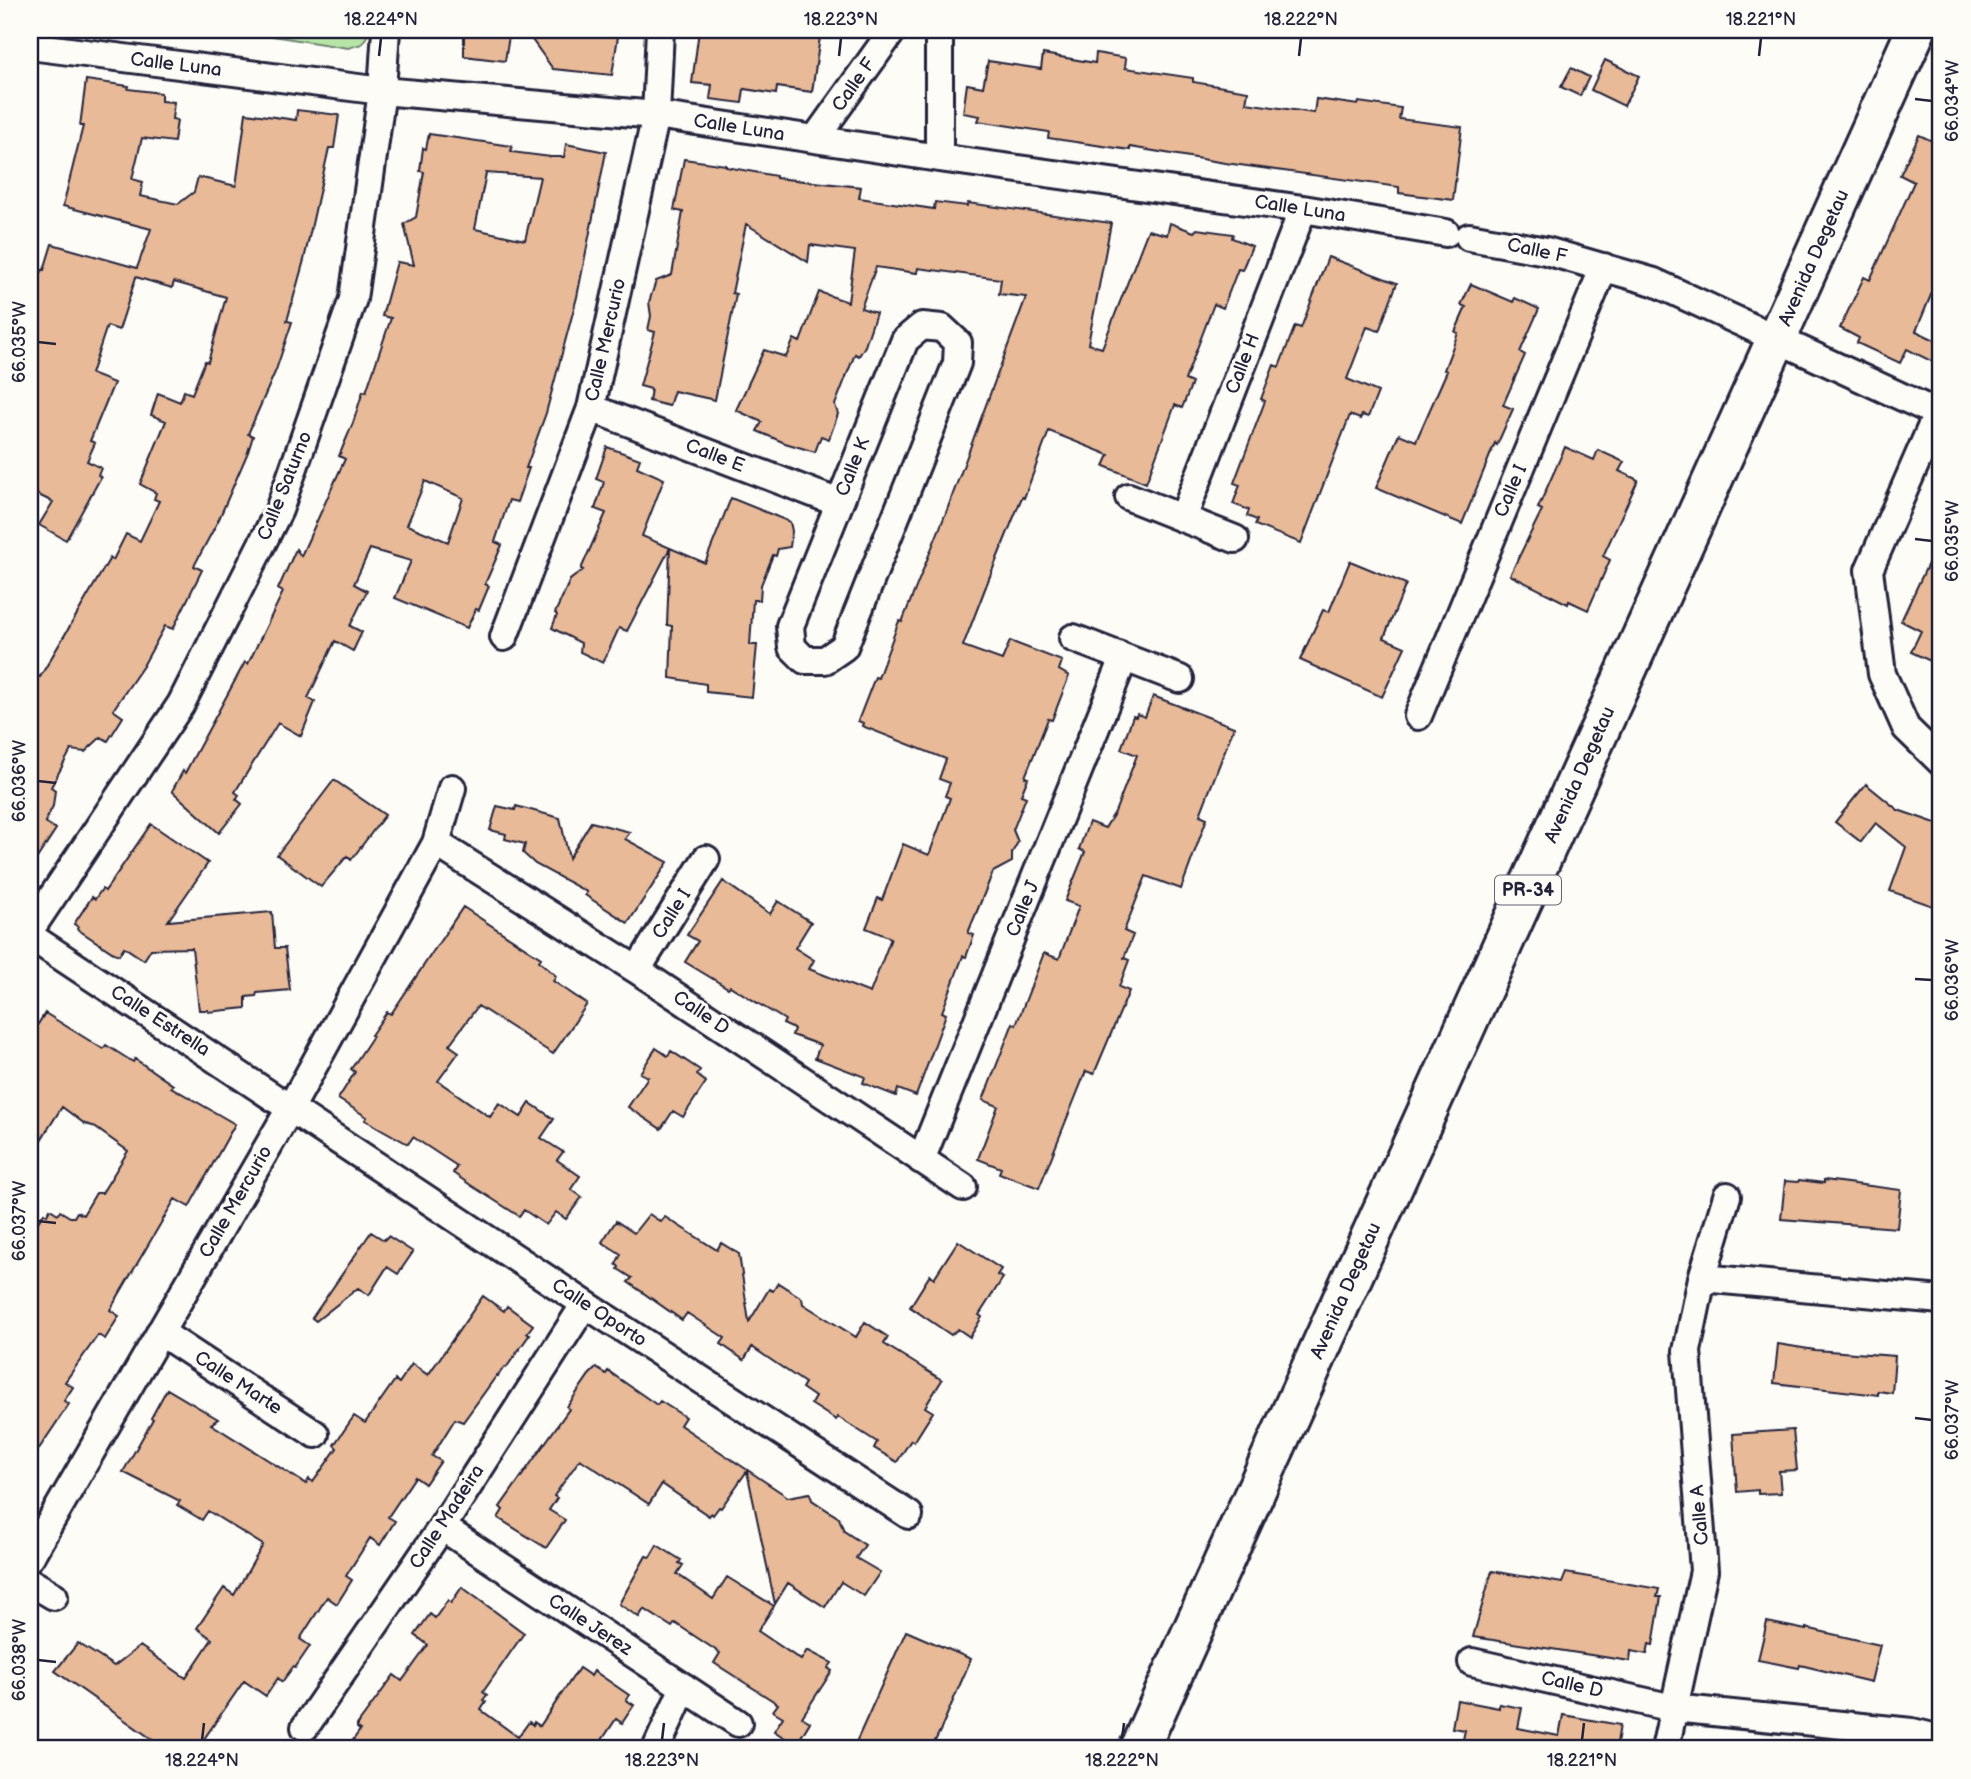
<svg xmlns="http://www.w3.org/2000/svg" width="1971" height="1779" font-family="'Balsamiq Sans',sans-serif">
  <style>
    .green { fill: #b6e5a5; stroke: #6c8470; stroke-width: 2 }
    .building { fill: #e8ba98; stroke: #22223b; stroke-width: 2; fill-rule: evenodd }
    .lines { fill: none; stroke-linecap: round; stroke-linejoin: round }
    .minor-casing { stroke: #22223b; stroke-width: 32 }
    .primary-casing { stroke: #22223b; stroke-width: 44 }
    .minor { stroke: #fdfcf7; stroke-width: 26 }
    .primary { stroke: #fdfcf7; stroke-width: 38 }
    .ticks { fill: none; stroke: #22223b; stroke-width: 2.5 }
    .labels { text-anchor: middle; dominant-baseline: central; stroke-width: 6; stroke-linejoin: round; paint-order: stroke }
    .shield { fill: #fdfcf7; stroke: #646373; stroke-width: 2 }
    .shield-label { font-size: 18px; font-weight: bold; fill: #22223b }
    .street-label { font-size: 19px; fill: #22223b; stroke: #fdfcf7 }
    .neatline { fill: none; stroke: #22223b; stroke-width: 2.5 }
    .ticks-label { font-size: 18px; text-anchor: middle; fill: #22223b }
  </style>
  <rect width="100%" height="100%" fill="#fdfcf7"/>
  <filter id="ink" filterUnits="userSpaceOnUse"><feTurbulence type="fractalNoise" baseFrequency=".0143" numOctaves="2"/><feDisplacementMap in="SourceGraphic" scale="14" xChannelSelector="R" yChannelSelector="G"/><feConvolveMatrix kernelMatrix="1 2 1 2 8 2 1 2 1" color-interpolation-filters="sRGB"/></filter>
  <g filter="url(#ink)">
    <path class="green" d="M235 30H367V36L362 44 348 48Z"/>
    <path class="building" d="M464 30H510L505 61 464 56Z
      M525 30H619L612 75 553 69Z
      M699 30H770L820 37 812 92 777 87 776 94 744 89 742 103 710 99 712 85 692 83Z
      M1096 53 1126 58 1125 68 1193 78V82L1248 91 1246 103 1314 113 1316 99 1358 105 1359 102 1401 108 1399 119 1462 127 1453 200 1399 193V187L1225 163 1130 147V150L1048 138 1049 132 978 121 980 116 963 113 967 84 983 87 988 61 1041 69 1043 54 1095 63Z
      M1605 60 1639 76 1624 106 1591 90Z
      M1571 68 1589 77 1580 96 1561 87Z
      M86 80 129 86 128 89 161 93V101L174 102 172 119 177 120 174 142 142 138 132 179 143 182 140 196 178 204 194 192 198 177 236 186 246 113 296 120 297 110 339 115 334 148H329L304 260 287 321 292 322 276 370 248 434 253 436 248 452 219 519 194 566 202 570 173 629 165 626 143 666 113 710 123 717 108 741 101 737 85 752 71 750 51 787 55 790 53 806 45 822 56 829 30 869V671L40 677 110 558 113 560 126 534 140 541 159 501 154 499 156 493 140 484 166 421 151 415 158 393 180 402 184 391 192 394 205 361 208 362 226 297 174 282 172 288 136 277 119 330 107 326 91 374 114 383 90 441 95 443 87 461 101 468 98 475 101 477 66 540 39 525 53 502 30 491V307L42 270H44L52 244 137 268 151 229 63 206 83 126H80Z
      M429 134 512 146 511 152 551 157H564L566 144 606 152 577 297 546 413 526 468H529L517 502 509 500 495 542 502 545 485 584 489 586 479 610 476 609 467 628 395 598 411 561 370 549 354 584 367 591 350 626 362 632 353 651 335 641 308 698 315 702 301 736 278 723 235 792 239 795 236 799 242 804 219 833 172 791 183 771 185 773 245 662 248 664 283 592 278 589 296 549 301 556 345 459 339 456 353 423 363 391 366 392 391 318 382 316 397 262 414 265 404 224 416 217 424 172 420 171 423 148 426 149ZM486 173 540 177 525 240 475 229ZM425 481 463 498 448 542 407 525Z
      M1919 135 1941 145V271L1916 331 1941 343V366L1907 349 1900 363 1857 343 1859 338 1840 328 1864 277 1870 280 1914 182 1900 175Z
      M684 159 726 165V167L776 176V178L861 187 859 198 934 209 935 202 967 206 968 203 1111 223 1088 344 1102 348 1148 230 1167 235 1170 223 1194 232 1197 229 1233 234 1232 238 1252 246 1242 270 1238 269 1223 308 1214 304 1185 380 1192 383 1182 408 1175 405 1146 483 1104 466 1109 455 1049 431 1024 498 1022 497 988 581 963 646 1002 660 1010 641 1062 661 1059 670 1069 676 1052 720 1048 719 1025 777 1028 778 1021 795 1026 797 1013 830 1018 842 1012 853V862L993 872 968 933 974 935 966 957 963 956 942 1012 946 1014 916 1096 898 1089 896 1096 863 1083 865 1077 815 1058 820 1045 792 1035 794 1029 783 1024 785 1020 730 986 728 988 685 962 698 941 687 935 723 881 770 914 778 901 811 922 795 948 814 960 809 969 870 993 891 938 866 928 878 898 882 900 903 844 929 855 950 798 945 796 950 783 939 779 946 759 862 726 863 723 858 721 875 677 878 678 899 621 902 622 947 510 1026 297 999 294 1001 279 918 268 917 273 876 267 861 308 876 313 865 346 859 356 855 354 835 405 838 414 829 439 821 436 815 452 785 443 757 431 762 422 736 410 764 350 786 357 794 339 800 342 819 292 848 302 855 251 810 245 808 262 746 224 732 293 736 294 715 400 674 391 669 406 649 401 651 389 640 386 655 332 648 330 651 316 649 302 656 281 672 275 683 212 674 210Z
      M1328 257 1397 283 1379 331 1367 327 1347 379 1378 392 1368 417 1362 415 1360 419 1350 415 1301 543 1255 525 1257 520 1247 516 1249 510 1233 504 1240 485 1234 483 1265 401 1261 399 1274 365 1279 367 1295 326 1301 328Z
      M1471 284 1513 302 1515 298 1539 309 1520 352 1525 355 1503 405 1513 409 1497 445 1495 443 1462 524 1376 488 1399 434 1416 441 1447 371 1444 370 1458 333 1455 332 1466 307 1461 305Z
      M607 447 640 459 637 467 664 479 642 536 705 563 731 498 790 522 792 531 790 547 778 549 776 556 773 555 761 585 760 600H753L750 645H757L752 697 706 692V684L670 678 672 626 667 625 670 548 627 631 619 628 603 663 580 652 581 643 552 628 557 615 555 613 570 580 583 570 581 569 606 513 595 509 604 482 596 479Z
      M1565 447 1594 460 1598 450 1624 462 1619 471 1638 480 1603 556 1610 560 1588 610 1569 601 1568 604 1510 575 1542 510 1538 508Z
      M1941 536V666L1911 652 1921 631 1901 621Z
      M1350 561 1406 584 1384 638 1405 647 1382 697 1300 660 1323 610 1329 612Z
      M1153 696 1234 727 1200 815 1207 818 1181 889 1146 876 1124 931 1133 935 1124 958 1129 960 1119 987 1129 991 1094 1074 1086 1071 1039 1188 999 1173 1001 1168 978 1159 998 1106 983 1100 1013 1023 1016 1025 1044 953 1059 959 1079 906 1065 901 1085 852 1079 849 1089 822 1105 828 1115 812 1137 755 1121 749 1133 716 1136 717 1137 714 1145 717Z
      M334 780 385 815 351 860 347 856 321 887 277 855Z
      M1866 784 1898 810 1941 825V881L1933 906 1890 891 1906 847 1876 823 1861 842 1835 822Z
      M497 806 515 810 516 806 560 818 569 858 591 822 630 832 625 839 668 862 628 923 585 895 587 892 535 864 523 853 525 844 505 839 506 834 490 830Z
      M151 824 208 863 168 921 272 912 275 948H285L290 990 257 993 256 996 246 997V1008L208 1012V1010H199L192 948 151 949 144 960 124 947 119 955 112 952 77 929 78 927 74 924 92 897 95 899 102 889 105 891Z
      M463 907 541 958 539 961 556 976 553 981 587 1004 553 1054 478 1006 449 1045 459 1052 438 1081 490 1117 499 1103 521 1117 530 1103 554 1119 541 1138 563 1152 557 1160 580 1176 571 1189 582 1197 566 1219 556 1212 546 1225 524 1210 519 1216 472 1186 453 1173 457 1166 413 1137 408 1144 365 1120 367 1117 338 1099 355 1072 351 1069 373 1036 371 1035 387 1012 391 1014Z
      M45 1013 103 1049 106 1045 133 1062 135 1059 173 1085 171 1087 235 1124 189 1207 175 1199 110 1310 119 1316 105 1339 98 1335 65 1382 73 1387 64 1401 69 1404 30 1462V1242L34 1237 30 1234 44 1213 47 1215 50 1209 58 1214 60 1211 70 1217H74L77 1212 83 1215 96 1193H102L128 1151 93 1126 85 1124 62 1107 30 1157V1037Z
      M656 1048 668 1056 671 1051 700 1070 697 1075 706 1082 683 1117 673 1111 661 1129 628 1107 648 1077 640 1073Z
      M1799 1180 1824 1183V1180L1901 1190 1897 1228 1781 1219 1785 1181 1798 1182Z
      M649 1214 661 1222 665 1217 717 1250 721 1243 739 1254 749 1322 769 1289 773 1291 778 1283 802 1298 803 1304 856 1337 865 1322 888 1337 884 1344 942 1380 925 1407 933 1412 914 1442 911 1440 897 1462 874 1448 877 1442 838 1417 836 1420 811 1404 815 1397 802 1388 805 1383 752 1347 744 1360 721 1344 725 1338 687 1313 682 1320 628 1282 632 1278 618 1269 619 1267 616 1264 621 1254 602 1242 616 1221 634 1233Z
      M371 1232 384 1240 388 1236 413 1252 398 1274 387 1267 369 1295 358 1288 316 1321 312 1318Z
      M958 1241 1001 1269 997 1275 1003 1278 979 1315 982 1317 970 1337 958 1329 951 1335 910 1307 930 1275 934 1278Z
      M483 1296 504 1311 507 1306 533 1325 527 1333 530 1334 506 1368 504 1367 498 1376 497 1375 463 1422 455 1419 432 1456 441 1461 425 1484 415 1477 388 1517 395 1521 380 1545 370 1538 346 1576 352 1580 337 1604 327 1597 300 1639 310 1646 295 1668 293 1667 282 1682 278 1678 266 1696 244 1681 197 1749H166L55 1671 78 1643 114 1666 140 1646 186 1678 212 1639 197 1628 224 1588 234 1595 263 1545 208 1511 202 1520 177 1505 180 1501 123 1472 153 1419 151 1418 167 1389 218 1419 211 1424 306 1484 309 1479 313 1482 337 1448 334 1445 354 1416 365 1423 395 1380 399 1383 412 1364 428 1375Z
      M1778 1344 1815 1350 1895 1356 1892 1393 1878 1391V1395L1774 1383Z
      M596 1368 606 1374 608 1371 657 1405 660 1401 685 1417 680 1425 788 1497 810 1493 812 1500 839 1518 844 1531 865 1545 856 1558 880 1572 864 1596 841 1582 825 1607 788 1583 775 1604 747 1471 721 1508 719 1507 713 1515 711 1513 709 1516 662 1484 649 1504 580 1459 554 1496 557 1498 549 1510 565 1520 546 1548 498 1518 503 1510 500 1507 569 1409 567 1407 589 1375Z
      M1793 1430 1797 1470 1779 1471 1781 1493 1758 1494V1490L1737 1492 1733 1434Z
      M657 1545 681 1560 679 1563 683 1565 677 1574 713 1599 727 1577 774 1606 758 1631 801 1660 807 1650 832 1663 828 1668 832 1671 802 1717 810 1722 796 1745 774 1731 783 1717 773 1711 778 1704 714 1663 720 1653 675 1623 672 1627 644 1609 639 1617 619 1604 646 1556 650 1557Z
      M1492 1571 1562 1583 1566 1573 1659 1589 1657 1597H1661L1653 1645 1649 1644 1647 1654 1631 1651 1630 1661 1473 1637Z
      M462 1587 524 1633 483 1692 487 1695 483 1700 486 1702 481 1710 518 1737 529 1722 533 1725 534 1722 540 1726 579 1668 591 1676 594 1671 629 1695 626 1700 634 1705 622 1723 616 1719 596 1749H347L360 1730 357 1728V1725L394 1675 402 1681 428 1645 415 1635 430 1614 435 1618 448 1600 451 1603Z
      M1767 1622 1806 1630V1628L1880 1645 1871 1682 1800 1665 1799 1668 1758 1660Z
      M906 1631 971 1659 940 1731 931 1749H853Z
      M1457 1700 1499 1708V1704L1522 1708 1518 1728 1559 1736 1563 1715 1620 1725 1616 1749H1461L1465 1730 1452 1728Z"/>
    <g class="lines">
      <g class="minor-casing">
        <path id="minor" d="M30 46 382 91 656 115 939 158 1303 209 1446 233
          M815 139 893 30
          M939 158V30
          M1469 237 1546 251 1654 282 1941 415
          M922 326 942 328 958 343 957 363 844 647 825 660H805L792 647 790 626 905 340Z
          M1941 405 1869 570 1882 674 1906 728 1941 762
          M591 408 839 503
          M1129 497 1235 539
          M1183 518 1303 209
          M504 637 591 408 656 115 660 30
          M1073 638 1180 679
          M1418 716 1604 267
          M436 843 637 970 963 1187
          M30 930 181 704 279 510 353 299 382 91 386 30
          M30 936 585 1304 909 1515
          M637 970 706 859
          M921 1160 1124 658
          M1702 1278 1941 1300
          M160 1332 315 1434
          M442 1527 738 1723
          M30 1557 291 1107 436 843 452 788
          M30 1582 54 1596
          M1472 1662 1673 1708 1912 1732 1941 1739
          M305 1727 442 1527 585 1304
          M656 1749 684 1687
          M1665 1749 1704 1571 1687 1351 1702 1278 1727 1196"/>
      </g>
      <g class="primary-casing">
        <path id="primary" d="M1139 1749 1916 30"/>
      </g>
      <use href="#minor" class="minor"/>
      <use href="#primary" class="primary"/>
    </g>
  </g>
  <path class="ticks" d="M379 56 381 38M839 56 841 38M1299 56 1301 38M1759 56 1761 38M1915 99 1932 101M38 342 56 344M1915 539 1932 541M38 781 56 783M1915 979 1932 980M38 1221 56 1223M1915 1418 1932 1420M38 1660 56 1662M202 1740 204 1723M662 1740 664 1723M1122 1740 1124 1723M1582 1740 1584 1723"/>
  <g class="labels">
    <rect class="shield" x="1495" y="875.5" width="66" height="29" rx="5"/>
    <g class="shield-label">
      <text x="1528" y="890">PR-34</text>
    </g>
    <g class="street-label">
      <text transform="translate(176 65) rotate(7)">Calle Luna</text>
      <text transform="translate(854 85) rotate(-55)">Calle F</text>
      <text transform="translate(739 128) rotate(9)">Calle Luna</text>
      <text transform="translate(1300 209) rotate(9)">Calle Luna</text>
      <text transform="translate(1537 251) rotate(12)">Calle F</text>
      <text transform="translate(1814 258) rotate(-66)">Avenida Degetau</text>
      <text transform="translate(606 340) rotate(-77)">Calle Mercurio</text>
      <text transform="translate(1243 364) rotate(-69)">Calle H</text>
      <text transform="translate(715 456) rotate(21)">Calle E</text>
      <text transform="translate(853 467) rotate(-68)">Calle K</text>
      <text transform="translate(285 486) rotate(-68)">Calle Saturno</text>
      <text transform="translate(1511 491) rotate(-67)">Calle I</text>
      <text transform="translate(1580 775) rotate(-66)">Avenida Degetau</text>
      <text transform="translate(1023 909) rotate(-68)">Calle J</text>
      <text transform="translate(672 914) rotate(-58)">Calle I</text>
      <text transform="translate(701 1013) rotate(34)">Calle D</text>
      <text transform="translate(160 1021) rotate(33)">Calle Estrella</text>
      <text transform="translate(236 1202) rotate(-60)">Calle Mercurio</text>
      <text transform="translate(1346 1291) rotate(-66)">Avenida Degetau</text>
      <text transform="translate(599 1313) rotate(33)">Calle Oporto</text>
      <text transform="translate(238 1383) rotate(33)">Calle Marte</text>
      <text transform="translate(1700 1515) rotate(-95)">Calle A</text>
      <text transform="translate(447 1517) rotate(-57)">Calle Madeira</text>
      <text transform="translate(590 1625) rotate(33)">Calle Jerez</text>
      <text transform="translate(1572 1685) rotate(13)">Calle D</text>
    </g>
  </g>
  <rect width="1971" height="1779" fill="none" stroke="#fdfcf7" stroke-width="77"/>
  <rect x="38" y="38" width="1894" height="1702" class="neatline"/>
  <g class="ticks-label">
    <text x="381" y="25">18.224°N</text>
    <text x="841" y="25">18.223°N</text>
    <text x="1301" y="25">18.222°N</text>
    <text x="1761" y="25">18.221°N</text>
    <text transform="translate(1952 101) rotate(-90)" y="6">66.034°W</text>
    <text transform="translate(19 342) rotate(-90)" y="6">66.035°W</text>
    <text transform="translate(1952 541) rotate(-90)" y="6">66.035°W</text>
    <text transform="translate(19 781) rotate(-90)" y="6">66.036°W</text>
    <text transform="translate(1952 980) rotate(-90)" y="6">66.036°W</text>
    <text transform="translate(19 1221) rotate(-90)" y="6">66.037°W</text>
    <text transform="translate(1952 1420) rotate(-90)" y="6">66.037°W</text>
    <text transform="translate(19 1660) rotate(-90)" y="6">66.038°W</text>
    <text x="202" y="1766">18.224°N</text>
    <text x="662" y="1766">18.223°N</text>
    <text x="1122" y="1766">18.222°N</text>
    <text x="1582" y="1766">18.221°N</text>
  </g>
</svg>
